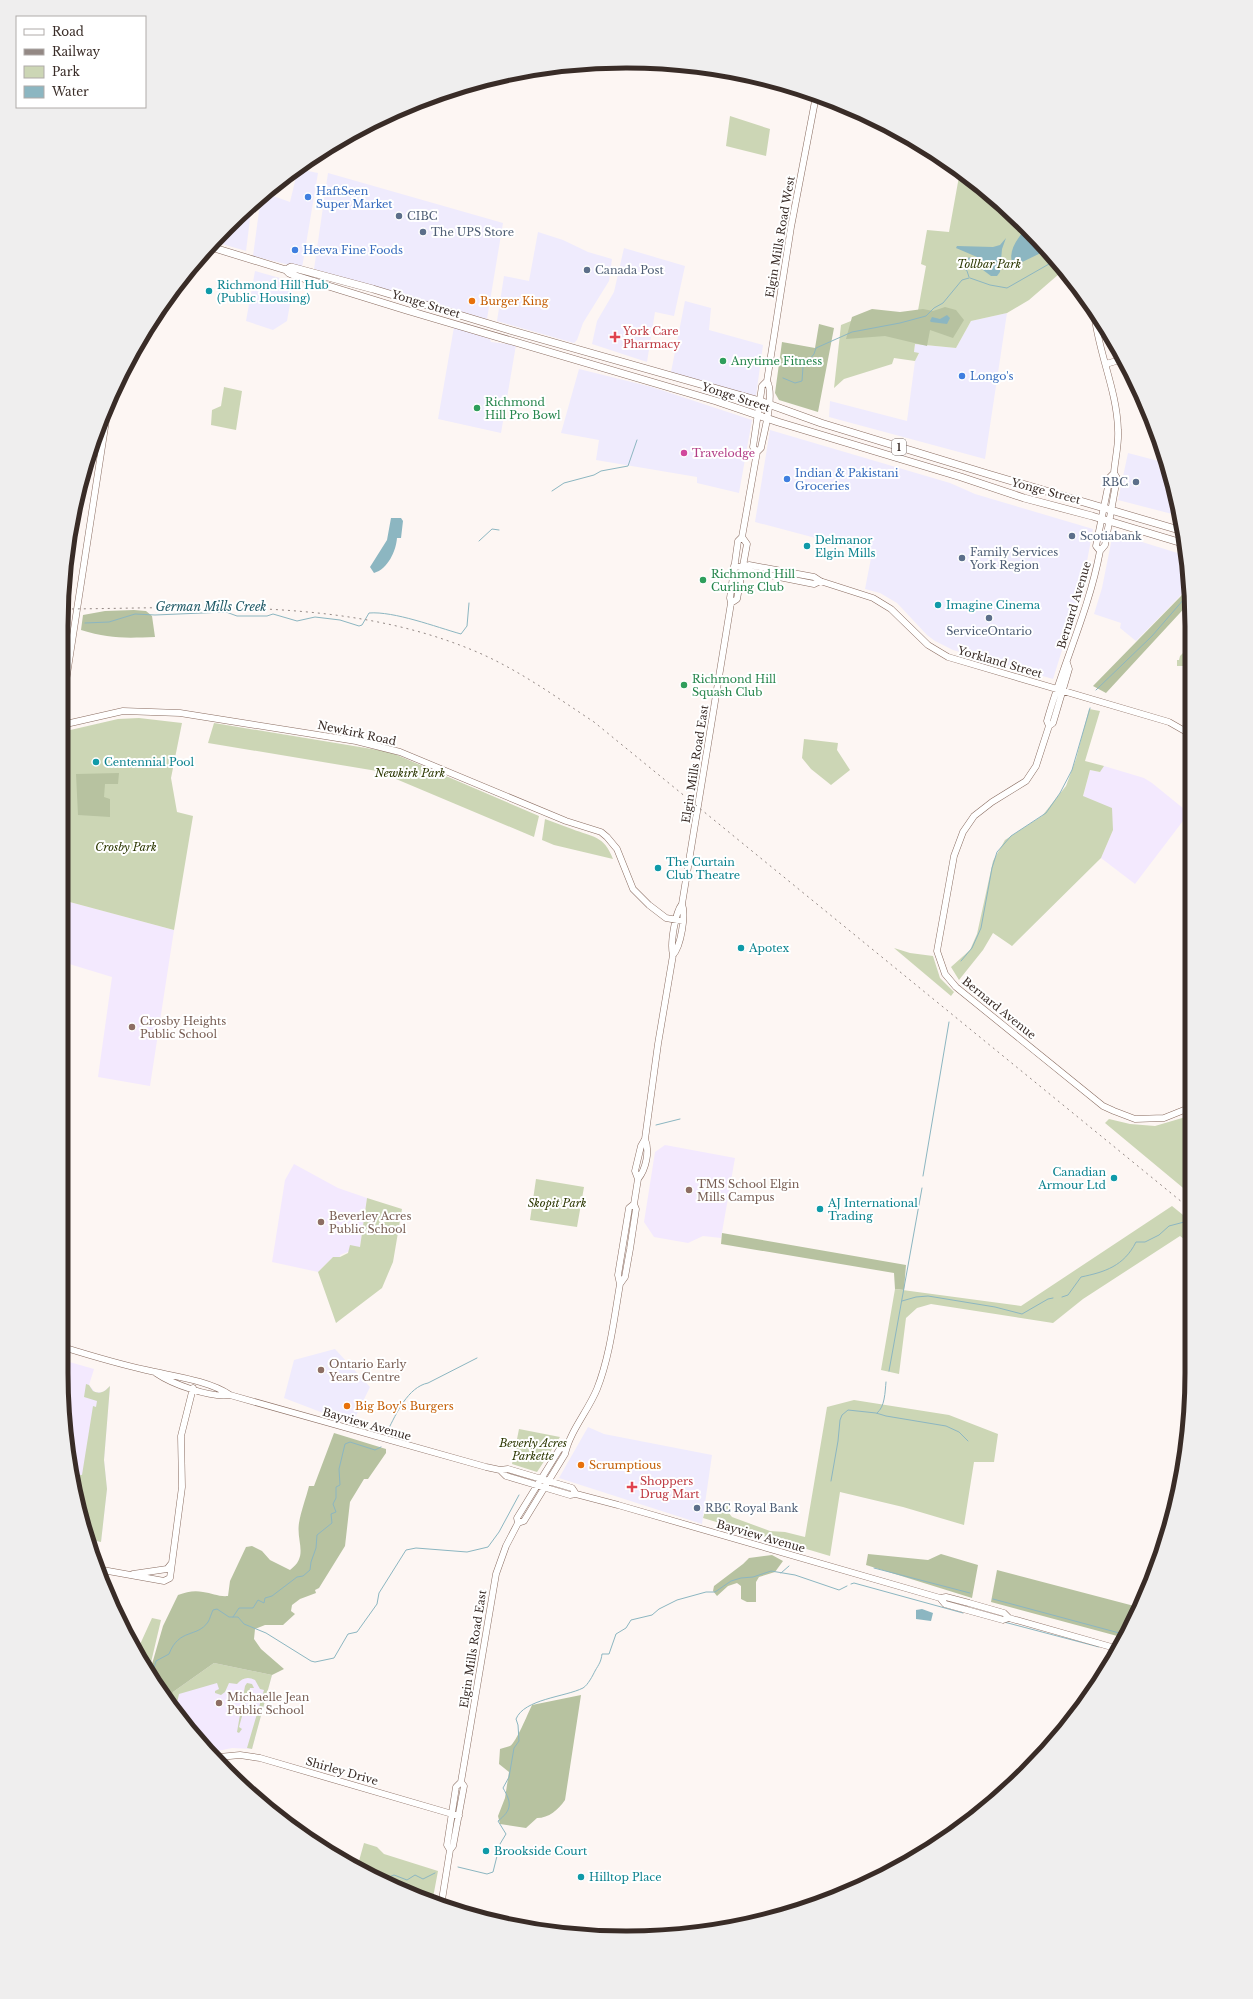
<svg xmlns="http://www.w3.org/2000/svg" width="1253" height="1999" font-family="'Libre Baskerville',serif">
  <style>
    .commercial { fill: #efebfd }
    .education { fill: #f3e9fe }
    .green { fill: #ccd6b5 }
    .forest { fill: #b7c2a0 }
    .water { fill: #8cb6c1 }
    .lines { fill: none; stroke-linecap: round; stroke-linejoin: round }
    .stream { stroke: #8cb6c1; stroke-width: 1 }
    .secondary-casing { stroke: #896c60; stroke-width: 7 }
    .primary-casing { stroke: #896c60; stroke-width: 8 }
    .secondary { stroke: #fff; stroke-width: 6 }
    .primary { stroke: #fff; stroke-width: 7 }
    .rail { stroke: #938884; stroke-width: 1; stroke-dasharray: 2 4; stroke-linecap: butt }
    .shop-dot { fill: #3f7fe0; stroke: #fff; stroke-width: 1.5 }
    .service-dot { fill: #5c6f8a; stroke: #fff; stroke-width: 1.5 }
    .culture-dot { fill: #0f9aa8; stroke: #fff; stroke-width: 1.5 }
    .food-dot { fill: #e8710a; stroke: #fff; stroke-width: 1.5 }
    .health-dot { fill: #e0444e; stroke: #fff; stroke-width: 1.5 }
    .leisure-dot { fill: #2e9e5b; stroke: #fff; stroke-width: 1.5 }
    .hotel-dot { fill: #d1479c; stroke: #fff; stroke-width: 1.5 }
    .education-dot { fill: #8d6e63; stroke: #fff; stroke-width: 1.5 }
    .labels { text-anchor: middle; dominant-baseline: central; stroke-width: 4; stroke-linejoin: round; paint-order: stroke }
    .shield { fill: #fff; stroke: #746b68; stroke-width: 1 }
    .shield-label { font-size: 10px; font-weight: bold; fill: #392c27 }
    .shop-label { font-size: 11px; fill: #366cbe; stroke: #fff; text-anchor: start }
    .service-label { font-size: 11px; fill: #4e5e75; stroke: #fff; text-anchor: start }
    .street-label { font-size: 11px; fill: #392c27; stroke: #fff }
    .park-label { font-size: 11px; font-style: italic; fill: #2b3600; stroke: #fff }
    .culture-label { font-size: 11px; fill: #0d838f; stroke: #fff; text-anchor: start }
    .food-label { font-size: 11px; fill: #c56008; stroke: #fff; text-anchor: start }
    .health-label { font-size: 11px; fill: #be3a42; stroke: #fff; text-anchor: start }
    .leisure-label { font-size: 11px; fill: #27864d; stroke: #fff; text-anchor: start }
    .hotel-label { font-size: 11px; fill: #b23c85; stroke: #fff; text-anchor: start }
    .education-label { font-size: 11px; fill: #785e54; stroke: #fff; text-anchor: start }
    .water-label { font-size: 12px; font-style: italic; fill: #205966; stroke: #fff }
    .rim { fill: none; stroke: #392c27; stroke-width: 5 }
  </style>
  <rect width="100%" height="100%" fill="#fdf6f3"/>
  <path class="commercial" d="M298 169 318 173 302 268 253 256 261 196 265 193 290 202Z
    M328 173 503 223 487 319 314 269Z
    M252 203 246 251 215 242Z
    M538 232 563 240 588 252 612 259 609 281 583 323 577 340 574 343 497 321 504 276 529 281Z
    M624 248 685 266 674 316 655 312 647 362 592 344 597 321 614 292Z
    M255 271 294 282 287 321 273 330 246 321Z
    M685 301 711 308 709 330 763 345 756 396 671 372Z
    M1007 313 985 459 829 417 830 401 907 421 915 361 919 354 914 352 915 344 956 348 971 321Z
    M454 327 490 339 491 342 516 345 501 433 438 419Z
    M579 369 652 387 752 420 739 493 697 483V477L596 460 599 440 561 433Z
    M770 430 950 483 975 494 1093 529 1083 583 1053 679 953 650 935 641 927 635 897 603 880 593 865 589 872 553 755 522Z
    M1128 453 1166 463 1164 475 1168 476 1176 515 1118 500Z
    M1113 533 1184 555 1190 584 1181 595 1136 641 1120 628 1121 623 1094 614 1102 588Z
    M335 1349 370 1387 352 1424 284 1398 294 1360Z
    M588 1427 604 1434 712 1455 702 1524 559 1478Z"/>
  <path class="education" d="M1104 766 1144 778 1152 783 1189 813 1135 884 1101 858 1113 830 1083 797 1090 770 1100 772Z
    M66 901 174 930 150 1086 98 1077 112 977 66 963Z
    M665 1145 735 1158 721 1238 703 1236 688 1243 654 1237 644 1222 655 1152Z
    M294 1164 338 1188 367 1198 360 1247 340 1255V1257H333L318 1272 272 1262 285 1180Z
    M66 1361 94 1369 89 1385 95 1392H103L110 1386 104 1460 107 1489 101 1542 87 1539 66 1447Z
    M214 1663 272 1675 252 1749 232 1748 213 1752 176 1713 173 1692Z"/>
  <path class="green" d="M730 116 770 129 766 156 726 146Z
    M960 171 971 178 1052 253 1065 272 1059 274 1029 300 1007 313 971 321 956 348 915 344 914 352 919 353 915 361 894 358 892 364 844 379 834 388 841 325 871 313 917 316 926 266 921 264 927 230 949 232Z
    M224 387 242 391 236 430 211 425 212 410 221 406Z
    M1185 651 1188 655 1184 661 1187 662V666H1177V660H1179L1180 656Z
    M1089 709 1100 711 1085 761 1104 766 1100 772 1090 770 1083 796 1112 808 1113 830 1101 858 1012 946 993 933 983 950 959 980 951 967 970 950 977 934 993 861 1005 840 1042 816 1066 786 1076 759Z
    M139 718 182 723 171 778 177 812 193 816 174 930 66 901V844L69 820 66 731 118 719Z
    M214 723 390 752 539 816 534 837 377 771 208 743Z
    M804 739 838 743 837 750 850 770 831 785 811 769 802 758Z
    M545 819C554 822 563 826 572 829 592 837 604 835 613 859L554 845 542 840Z
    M894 948 910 953 933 956 940 978 954 992 951 996Z
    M1189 1116 1188 1192 1105 1123 1109 1119 1130 1124 1155 1126Z
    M536 1179 584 1187 577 1227 530 1220Z
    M367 1198 402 1209 393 1262 382 1288 336 1323 318 1272 333 1257H340L348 1253 350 1245 360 1247Z
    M1172 1206 1188 1219V1242L1180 1236 1083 1299 1053 1323 931 1304 917 1308 906 1318 899 1374 881 1370 895 1289 1021 1306Z
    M86 1384 89 1385 93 1391C101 1395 105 1391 110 1386L104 1460 107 1489 101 1542 87 1539 72 1474 82 1475 93 1406 96 1407 97 1401 84 1397Z
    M854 1400 949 1415 998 1434 994 1462H974L964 1525 903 1507 840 1492 830 1556 703 1518 708 1501 728 1506V1512L732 1517 770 1531 785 1532 805 1537 827 1407Z
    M519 1429 560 1437 537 1472 512 1464Z
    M152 1618 161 1620 149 1671 137 1651Z
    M214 1663 272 1675 252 1749 247 1748 264 1690 260 1689 255 1680C248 1676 242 1678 237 1684L229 1683 225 1692 221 1695 215 1693V1691L219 1689 217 1683 179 1694 177 1703 178 1717 164 1695 173 1692Z
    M247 1683 252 1684 254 1688H250L239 1727 242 1729 239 1733 237 1732 245 1686Z
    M364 1843 377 1847 384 1854 438 1871 432 1903 376 1880 357 1868Z"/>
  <path class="forest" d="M945 307 956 310 964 320 953 338 930 330 927 346 885 336 846 339 852 317 872 309 900 312 923 309 933 311Z
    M819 324 834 328 818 412 779 400 775 393 782 342 815 348Z
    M1190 584 1191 601 1106 693 1093 686 1181 596Z
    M134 610 146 611 152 616 155 637C127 638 109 639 81 630L83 615 105 611Z
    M119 773 118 784H105L104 797 110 799V817L78 815 76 774Z
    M722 1233 906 1265 904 1290 895 1289 894 1273 721 1244Z
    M334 1433 386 1449V1453L368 1479H364L350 1502 345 1546 319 1588 315 1590 316 1593 300 1599 292 1605 291 1611 295 1614 283 1625H265L255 1629 254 1639 261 1649 284 1669 272 1675 214 1663 173 1692 167 1700 150 1671 163 1626 178 1595C187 1592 194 1590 203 1592 212 1593 219 1597 228 1596L230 1581 246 1547 252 1546 262 1551 270 1560 290 1570C309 1556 296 1542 299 1523 301 1511 306 1498 309 1486H314Z
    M868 1554 928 1560 941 1554 978 1565 972 1598 866 1565Z
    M772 1555 783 1561 775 1572 759 1577 756 1582V1602H747L741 1599V1586L737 1583 728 1586 717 1596 713 1591 714 1586 743 1564 749 1558Z
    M997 1570 1138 1607 1121 1637 991 1602Z
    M581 1695 565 1800C558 1810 549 1818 537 1818L526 1828 500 1824 498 1816 505 1798 509 1772 499 1764 500 1749C503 1748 507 1747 510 1746 516 1743 528 1713 532 1705Z"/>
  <path class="water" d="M1026 229 1047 250 1014 266C1006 254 1017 238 1026 229Z
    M1006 238 1002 249 1000 272 997 276H991L971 261 968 264 967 271 965 270 966 258 977 257 956 248 957 246 993 247 1000 245Z
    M947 315 950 318 947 324 931 322 930 321 932 317 940 319Z
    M391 518H401L403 521 401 538H397C396 551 388 569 374 573L370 567 387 540Z
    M922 1609 933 1613 931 1621 916 1619V1610Z"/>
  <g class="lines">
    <path class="stream" d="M967 271 969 277
      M970 278 990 285 1007 288 1056 260
      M783 378 795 383 802 381 803 367 814 354 816 348 852 332 900 323 926 316 934 308 943 303 962 280 969 278
      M552 491 564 483 594 475 601 471 628 466 637 440
      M479 541 492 529 499 530
      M85 623 109 622 135 614 155 615 226 612 237 616H267L273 614 297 621 315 617 340 620 359 626 362 625 369 613C394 611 436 627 461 634L467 626 469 603
      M1096 690 1152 636 1191 591
      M961 961 972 948 981 928 992 868 997 852 1011 836 1046 813 1060 793 1072 770 1090 708
      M656 1125 680 1119
      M923 1176 949 1022
      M1062 1297 1068 1295 1081 1277C1105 1272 1124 1266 1136 1242H1145L1159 1235 1169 1226 1188 1221
      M902 1301 916 1297 928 1296 995 1307 1022 1314 1048 1299 1053 1298
      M889 1371 922 1188
      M877 1413C885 1407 885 1392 886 1382
      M388 1430C396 1414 408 1387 428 1383L477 1358
      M831 1481 838 1441 840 1420 842 1415 848 1410 876 1413 886 1416 946 1426 959 1432 968 1441
      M874 1568 970 1593
      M781 1573 789 1566
      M851 1584 854 1583 963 1613
      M993 1599 1123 1634
      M233 1617 239 1608H253L258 1600 264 1603 265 1598 272 1596 297 1577 303 1576 310 1570 311 1562 316 1548 317 1535 332 1523 331 1514 336 1512 333 1504 336 1498V1487L340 1485 339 1469 345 1444 350 1442 375 1450 381 1447
      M1004 1622 1099 1647
      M152 1675 156 1661 169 1654C179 1628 197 1638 208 1622 210 1619 211 1614 213 1610L217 1609 229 1617H238L244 1624 266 1633 311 1661 315 1662 334 1658 348 1634 357 1632 377 1604 379 1593 406 1550 416 1548 467 1552 488 1547 499 1532 519 1495
      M458 1867 487 1874 493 1872 500 1844 506 1834 498 1821C512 1810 512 1803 503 1788L509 1777 514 1748 519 1741 518 1725 516 1719C524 1699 565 1697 583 1688 588 1685 593 1675 595 1671 599 1664 601 1662 602 1654H609L616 1634 626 1628 631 1620 652 1615 659 1609 677 1600 706 1592H715L731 1581 741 1578 753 1577 771 1571 795 1575 839 1590 847 1586
      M379 1881 394 1875 407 1880 415 1875 423 1879 435 1873"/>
    <g class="secondary-casing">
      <path id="secondary" d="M1106 364 1123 359
        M757 452 753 447 762 386 767 381 791 227 816 96
        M1100 551 1096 546 1110 477 1114 473
        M734 566 743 567 749 565 814 577 820 581 873 598 891 609 928 645 948 657 1169 722 1190 734
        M743 567 748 571 814 584 820 581
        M731 603 737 599 747 544 742 537
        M1067 663 1069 669 1053 723 1049 726 1036 766 1026 781 992 802 974 816 963 832 954 856 937 951 945 974 956 987 1103 1106 1114 1111 1135 1119 1164 1118 1189 1108
        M66 681 109 401
        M66 724 123 711 180 713 356 741 400 752 566 821 601 832 607 837 617 849 633 889 649 905 666 918 683 921
        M1049 726 1047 721C1063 664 1089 610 1100 551L1105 545 1117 478 1114 473C1115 459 1119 444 1118 430 1117 390 1098 352 1094 312
        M673 955C681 946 686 915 682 904L731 603 730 598 738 541 742 537 757 452 761 448C764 432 775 395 767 381
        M638 1179C646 1169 650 1151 645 1139
        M620 1284 625 1277 630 1249 636 1209 634 1204 638 1179 635 1171 641 1146 645 1139 658 1044 673 955C670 944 675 913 682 904
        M66 1348C92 1356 119 1364 146 1370 171 1376 208 1380 230 1395L486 1467 500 1470 508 1469 572 1488 576 1494
        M156 1373C172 1384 210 1398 230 1395
        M500 1470 506 1476 570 1495 576 1494 618 1505 940 1598 946 1597 969 1603 1004 1613 1009 1618 1115 1648
        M518 1523 524 1521 565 1454C570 1431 588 1411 597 1389 610 1356 614 1319 620 1284L618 1275 629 1208 634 1204
        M97 1569 164 1581 170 1578 182 1487 181 1436 193 1388
        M133 1574 167 1569 171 1564
        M940 1598 945 1604 1003 1620 1009 1618
        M219 1757 240 1755 260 1758 459 1816
        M450 1850 447 1845 456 1787 461 1782
        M441 1906 450 1850 453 1846 464 1786 461 1782 496 1574 506 1546 518 1523 517 1518 559 1450 568 1443"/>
    </g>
    <g class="primary-casing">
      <path id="primary" d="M211 247 286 270 289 273 296 276 406 310 716 401 778 422 961 477 1024 498 1092 516 1182 543
        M286 270 291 267 373 289 506 329 760 401 821 423 988 474 1179 530"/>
    </g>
    <use href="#secondary" class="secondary"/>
    <use href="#primary" class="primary"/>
    <path class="rail" d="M66 609C203 608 348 597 477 652 519 670 556 697 594 722L1188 1207"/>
  </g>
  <g class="shop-dot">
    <circle cx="308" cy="197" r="4"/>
    <circle cx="295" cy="250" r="4"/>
    <circle cx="962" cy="376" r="4"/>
    <circle cx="787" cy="479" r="4"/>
  </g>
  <g class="service-dot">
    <circle cx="399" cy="216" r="4"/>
    <circle cx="423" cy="232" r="4"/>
    <circle cx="587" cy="270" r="4"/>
    <circle cx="1136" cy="482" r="4"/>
    <circle cx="1072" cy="536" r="4"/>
    <circle cx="962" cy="558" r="4"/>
    <circle cx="989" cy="618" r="4"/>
    <circle cx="697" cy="1508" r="4"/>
  </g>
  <g class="culture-dot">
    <circle cx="209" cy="291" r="4"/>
    <circle cx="807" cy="546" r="4"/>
    <circle cx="938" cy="605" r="4"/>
    <circle cx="96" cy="762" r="4"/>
    <circle cx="658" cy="868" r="4"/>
    <circle cx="741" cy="948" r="4"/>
    <circle cx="1114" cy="1178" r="4"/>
    <circle cx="820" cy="1209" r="4"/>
    <circle cx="486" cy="1851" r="4"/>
    <circle cx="581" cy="1877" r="4"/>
  </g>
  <g class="food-dot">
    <circle cx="472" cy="301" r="4"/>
    <circle cx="347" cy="1406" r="4"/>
    <circle cx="581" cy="1465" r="4"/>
  </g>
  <g class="health-dot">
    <path d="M613 331h4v4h4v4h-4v4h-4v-4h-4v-4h4z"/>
    <path d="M630 1481h4v4h4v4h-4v4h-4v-4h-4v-4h4z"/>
  </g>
  <g class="leisure-dot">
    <circle cx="723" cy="361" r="4"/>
    <circle cx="477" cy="408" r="4"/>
    <circle cx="703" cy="580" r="4"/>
    <circle cx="684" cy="685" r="4"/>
  </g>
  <circle class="hotel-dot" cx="684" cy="453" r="4"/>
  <g class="education-dot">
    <circle cx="132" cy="1027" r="4"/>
    <circle cx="689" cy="1190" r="4"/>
    <circle cx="321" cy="1222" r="4"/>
    <circle cx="321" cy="1370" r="4"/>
    <circle cx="219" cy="1703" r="4"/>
  </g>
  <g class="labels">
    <rect class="shield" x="892" y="439" width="14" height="16" rx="3"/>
    <g class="shield-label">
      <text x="899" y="447">1</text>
    </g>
    <g class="shop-label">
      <text x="316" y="191">HaftSeen<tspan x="316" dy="13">Super Market</tspan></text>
      <text x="303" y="250">Heeva Fine Foods</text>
      <text x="970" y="376">Longo's</text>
      <text x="795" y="473">Indian &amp; Pakistani<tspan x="795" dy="13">Groceries</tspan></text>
    </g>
    <g class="service-label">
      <text x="407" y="216">CIBC</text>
      <text x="431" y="232">The UPS Store</text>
      <text x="595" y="270">Canada Post</text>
      <text x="1128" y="482" text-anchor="end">RBC</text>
      <text x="1080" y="536">Scotiabank</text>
      <text x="970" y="552">Family Services<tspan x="970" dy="13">York Region</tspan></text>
      <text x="989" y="631" text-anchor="middle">ServiceOntario</text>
      <text x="705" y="1508">RBC Royal Bank</text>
    </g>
    <g class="street-label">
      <text transform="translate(780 237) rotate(-80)">Elgin Mills Road West</text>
      <text transform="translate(426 304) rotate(17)">Yonge Street</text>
      <text transform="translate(736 397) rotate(18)">Yonge Street</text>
      <text transform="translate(1046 491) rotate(15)">Yonge Street</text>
      <text transform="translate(1074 605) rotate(-73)">Bernard Avenue</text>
      <text transform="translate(1000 662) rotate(16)">Yorkland Street</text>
      <text transform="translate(357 733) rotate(12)">Newkirk Road</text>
      <text transform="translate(695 764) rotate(-81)">Elgin Mills Road East</text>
      <text transform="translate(999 1008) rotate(39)">Bernard Avenue</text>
      <text transform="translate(367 1424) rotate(16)">Bayview Avenue</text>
      <text transform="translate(761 1536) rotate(16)">Bayview Avenue</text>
      <text transform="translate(473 1649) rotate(-81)">Elgin Mills Road East</text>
      <text transform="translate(342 1771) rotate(16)">Shirley Drive</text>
    </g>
    <g class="park-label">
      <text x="989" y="264">Tollbar Park</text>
      <text x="410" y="773">Newkirk Park</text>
      <text x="126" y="847">Crosby Park</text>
      <text x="557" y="1203">Skopit Park</text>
      <text x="533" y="1443">Beverly Acres<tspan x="533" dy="13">Parkette</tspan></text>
    </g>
    <g class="culture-label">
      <text x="217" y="285">Richmond Hill Hub<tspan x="217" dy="13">(Public Housing)</tspan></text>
      <text x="815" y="540">Delmanor<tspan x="815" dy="13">Elgin Mills</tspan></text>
      <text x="946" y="605">Imagine Cinema</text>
      <text x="104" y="762">Centennial Pool</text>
      <text x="666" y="862">The Curtain<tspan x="666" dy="13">Club Theatre</tspan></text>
      <text x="749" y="948">Apotex</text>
      <text x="1106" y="1172" text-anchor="end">Canadian<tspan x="1106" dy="13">Armour Ltd</tspan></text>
      <text x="828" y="1203">AJ International<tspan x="828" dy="13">Trading</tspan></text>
      <text x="494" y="1851">Brookside Court</text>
      <text x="589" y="1877">Hilltop Place</text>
    </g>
    <g class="food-label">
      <text x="480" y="301">Burger King</text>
      <text x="355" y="1406">Big Boy's Burgers</text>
      <text x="589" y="1465">Scrumptious</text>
    </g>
    <g class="health-label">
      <text x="623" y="331">York Care<tspan x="623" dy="13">Pharmacy</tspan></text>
      <text x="640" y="1481">Shoppers<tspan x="640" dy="13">Drug Mart</tspan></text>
    </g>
    <g class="leisure-label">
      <text x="731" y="361">Anytime Fitness</text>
      <text x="485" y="402">Richmond<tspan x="485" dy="13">Hill Pro Bowl</tspan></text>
      <text x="711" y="574">Richmond Hill<tspan x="711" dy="13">Curling Club</tspan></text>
      <text x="692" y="679">Richmond Hill<tspan x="692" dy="13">Squash Club</tspan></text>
    </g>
    <g class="hotel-label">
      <text x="692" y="453">Travelodge</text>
    </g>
    <g class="education-label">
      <text x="140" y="1021">Crosby Heights<tspan x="140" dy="13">Public School</tspan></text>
      <text x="697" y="1184">TMS School Elgin<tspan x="697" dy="13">Mills Campus</tspan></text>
      <text x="329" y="1216">Beverley Acres<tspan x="329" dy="13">Public School</tspan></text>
      <text x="329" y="1364">Ontario Early<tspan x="329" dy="13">Years Centre</tspan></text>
      <text x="227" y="1697">Michaelle Jean<tspan x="227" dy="13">Public School</tspan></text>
    </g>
    <g class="water-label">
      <text x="211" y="606">German Mills Creek</text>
    </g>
  </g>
  <path d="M0 0H1253V1999H0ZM626 68H627A558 558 0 0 1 1185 626V1373A558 558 0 0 1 627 1931H626A558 558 0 0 1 68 1373V626A558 558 0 0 1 626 68Z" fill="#efeeee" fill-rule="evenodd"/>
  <path class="rim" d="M626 68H627A558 558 0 0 1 1185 626V1373A558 558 0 0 1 627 1931H626A558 558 0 0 1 68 1373V626A558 558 0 0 1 626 68Z"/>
  <rect x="16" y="16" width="130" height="92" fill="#ffffff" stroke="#b0aba9"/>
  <rect x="24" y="29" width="20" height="6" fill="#ffffff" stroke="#b0aba9"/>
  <text x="52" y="36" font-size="12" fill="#392c27">Road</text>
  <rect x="24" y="49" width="20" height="6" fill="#938884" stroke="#b0aba9"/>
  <text x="52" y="56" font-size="12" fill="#392c27">Railway</text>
  <rect x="24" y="66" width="20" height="12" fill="#ccd6b5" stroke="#b0aba9"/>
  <text x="52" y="76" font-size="12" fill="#392c27">Park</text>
  <rect x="24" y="86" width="20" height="12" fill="#8cb6c1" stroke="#b0aba9"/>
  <text x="52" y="96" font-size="12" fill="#392c27">Water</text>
</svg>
